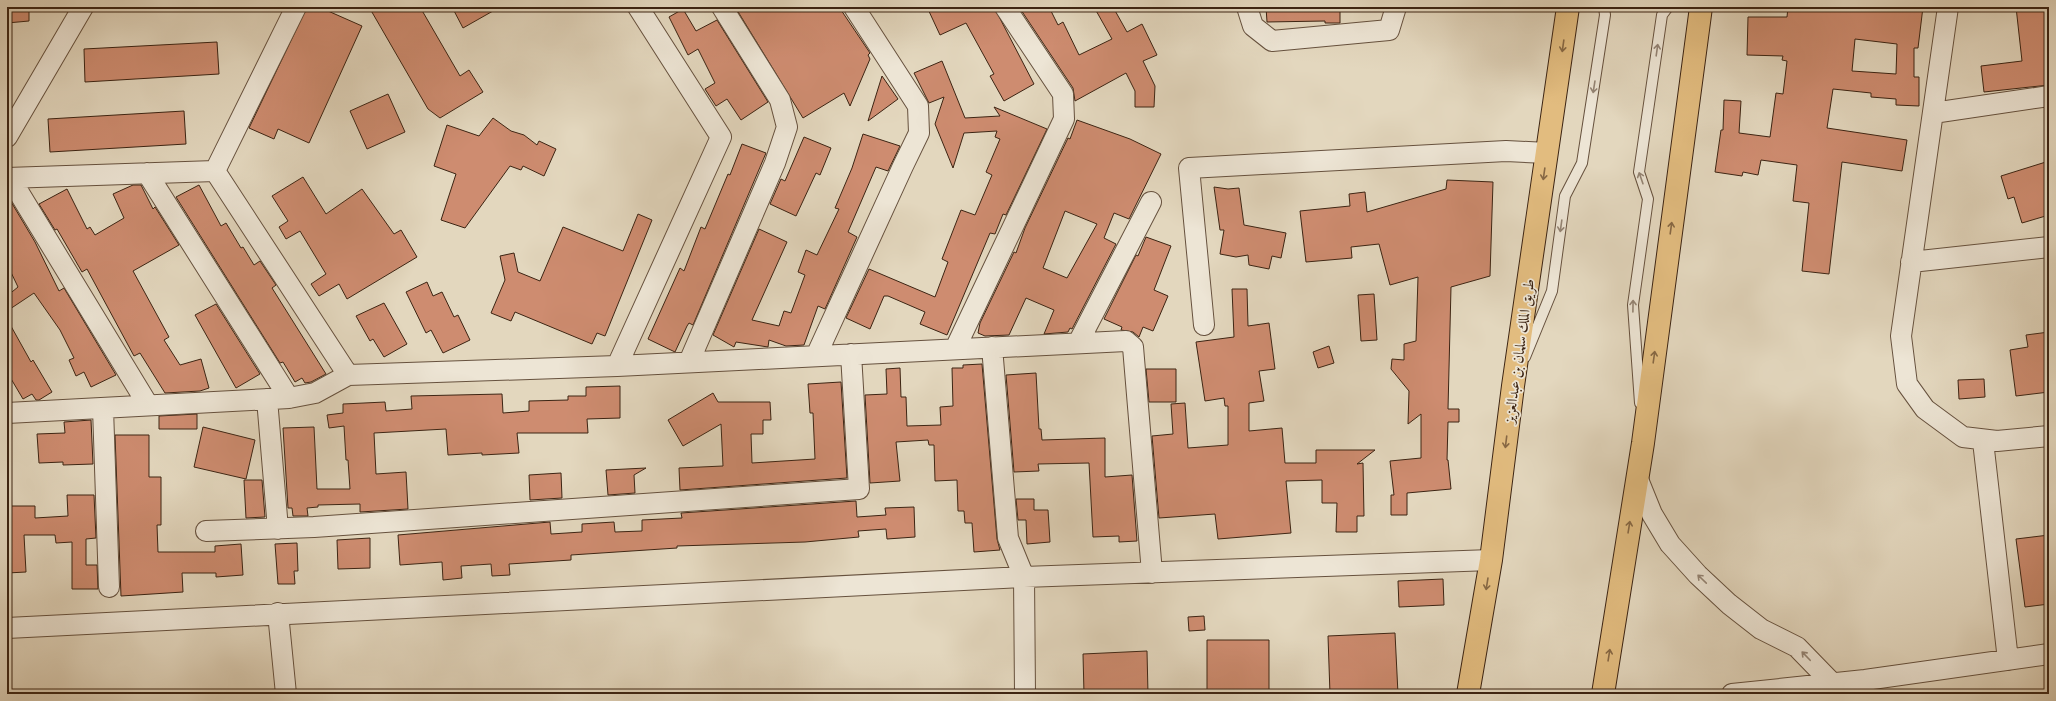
<svg xmlns="http://www.w3.org/2000/svg" width="2056" height="701" font-family="'IM FELL Great Primer',Amiri,serif">
  <style>
    .building { fill: #ce8c70; stroke: #3c2413; fill-rule: evenodd }
    .lines { fill: none; stroke-linecap: round; stroke-linejoin: round }
    .service-casing { stroke: #66513e; stroke-width: 12 }
    .minor-casing { stroke: #66513e; stroke-width: 22 }
    .primary-casing { stroke: #3c2413; stroke-width: 24 }
    .service { stroke: #ede5d5; stroke-width: 10 }
    .minor { stroke: #ede5d5; stroke-width: 20 }
    .primary { stroke: #e2bc7f; stroke-width: 22 }
    .oneway { stroke: #876844 }
    .oneway2 { stroke: #948474 }
    .labels { text-anchor: middle; dominant-baseline: central; stroke-width: 3.5; stroke-linejoin: round; paint-order: stroke }
    .street-label { font-size: 15px; fill: #3c2413; stroke: #ede5d5 }
  </style>
  <rect width="100%" height="100%" fill="#e3d7be"/>
  <filter id="stains"><feTurbulence type="fractalNoise" baseFrequency=".005" numOctaves="4"/><feColorMatrix values="0 0 0 0 .2 0 0 0 0 .09 0 0 0 0 .02 0 0 0 .5 -.17"/></filter>
  <radialGradient id="worn" r=".72"><stop offset=".6" stop-color="#630" stop-opacity="0"/><stop offset="1" stop-color="#630" stop-opacity=".3"/></radialGradient>
  <path class="building" d="M7 7H29V21L7 23Z
    M307 7H319L362 26 309 143 278 129 274 139 249 128Z
    M369 7H420L460 76 469 70 483 92 440 118 428 109Z
    M452 7H500L463 28Z
    M742 7H839L870 53 868 55 870 59 850 106 844 93 803 118 737 10Z
    M927 7H994L1034 84 1004 101 990 76 994 74 966 23 940 35Z
    M1019 7H1053L1050 9 1058 25 1063 22 1079 55 1112 39 1094 7H1113L1127 32 1142 24 1157 55 1143 61 1155 86 1154 107H1135V91L1126 73 1075 101 1073 88Z
    M1266 7H1340V23H1325V21L1267 22Z
    M1788 7H1846L1875 10V7H1923L1918 48H1914V77H1919V106L1896 105V99L1871 97V93L1833 89 1827 128 1907 140 1902 171 1842 162 1829 274 1802 271 1809 203 1793 201 1797 165 1761 160 1758 175 1743 172 1742 176 1715 172 1721 130H1723L1724 100 1741 101 1739 133 1770 137 1776 93 1783 94 1787 61 1782 60 1783 56 1747 55 1748 17H1787ZM1855 39 1897 44 1896 74 1852 71Z
    M2016 7H2049V85L1984 92 1981 66 2022 61Z
    M683 9 696 31 717 20 768 102 741 120 727 99 716 106 705 89 715 83 698 49 688 55 669 17Z
    M217 42 219 74 85 82 84 49Z
    M942 61 965 118 1000 116 994 107 1047 129 1006 215 1003 214 995 234 990 233 947 335 920 324 925 312 888 296H884L870 329 846 318 869 269 935 297 948 262 942 259 961 210 975 215 992 175 986 172 1000 139 995 137 997 131 964 133 953 168 935 124 944 97 929 103 914 73Z
    M882 76 898 99 868 121Z
    M388 94 405 132 367 149 350 111Z
    M184 111 186 144 50 152 48 119Z
    M493 118 511 131 524 135 537 145 539 141 556 149 544 176 523 166 521 170 510 166 465 228 441 220 456 174 434 166 447 125 479 136Z
    M1077 120 1130 139 1161 154 1129 219 1114 213 1104 238 1116 244 1072 329 1070 328 1068 332 1044 334 1054 310 1026 298 1009 335 985 336 978 333 980 323 1014 252 1016 253 1025 228 1068 138 1070 139ZM1065 211 1097 224 1067 278 1043 268Z
    M863 134 900 146 888 171 876 167 848 232 857 237 825 309 818 306 804 345 786 346 769 340 768 347 736 342 734 347 713 335 759 229 787 242 752 320 779 326 784 311 791 313 805 275 798 272 806 250 817 255 839 209 835 208 852 168Z
    M804 137 831 148 820 175 816 173 796 216 770 204 781 179 785 181Z
    M742 144 766 153 693 325 689 323 687 326 675 352 648 339 680 268 684 271 701 227 705 229 728 174 730 175Z
    M2049 161V215L2022 223 2014 197 2008 199 2001 176Z
    M303 177 326 214 362 189 394 234 401 230 417 257 347 299 339 284 319 296 311 284 326 274 300 231 286 239 279 227 288 221 272 196Z
    M1447 180 1493 182 1490 276 1451 287 1448 409H1459V422H1448L1447 460H1448L1451 489 1407 493V515H1391V495H1394L1390 461 1421 458V414L1408 424 1409 391 1391 369 1392 359 1404 360V344L1416 341 1418 277 1390 285 1379 244 1351 247 1352 258 1306 262 1300 211 1350 206 1349 194 1365 192 1367 212 1446 189Z
    M133 185H141L153 209 155 207 179 245 133 271 169 337 164 340 180 365 201 359 209 388 200 391 165 393 140 353 134 356 87 269 82 272 57 229 55 230 39 204 67 189 87 229 90 227 95 235 124 218 113 194Z
    M199 185 221 226 226 223 241 248 243 247 254 265 260 261 276 285 272 288 326 374 311 382 305 383 302 378 295 382 283 362 280 363 176 197Z
    M1214 187 1228 189 1239 188 1244 225 1286 233 1281 258 1272 256 1269 269 1249 265 1248 255 1236 257 1220 254 1224 230H1220Z
    M7 195 35 242 59 291 64 288 116 375 91 387 84 372 76 376 69 360 74 358 60 330 34 293 7 311V296L18 287 7 264Z
    M638 214 652 220 605 336 597 333 592 344 515 312 511 321 491 313 505 280 500 256 514 253 518 272 540 281 563 227 623 251Z
    M1146 237 1171 246 1154 290 1168 296 1153 331 1143 327 1139 337 1133 332 1121 330 1122 327 1104 319 1136 255 1138 256Z
    M427 282 433 296 442 292 454 317 458 315 470 340 443 353 431 330 426 333 406 292Z
    M1232 289H1247L1248 326 1269 323 1275 369 1259 371 1264 401 1249 403V431L1282 428 1285 463H1316V450H1375L1357 464 1363 463 1364 516H1357V532H1336L1337 503H1322V480L1286 481 1291 533 1218 539 1215 514 1159 518 1152 436 1173 434 1171 404 1185 403 1188 448 1228 445V406H1225L1224 398 1205 401 1196 342 1234 337Z
    M1374 294 1377 340 1361 341 1358 295Z
    M384 303 407 344 384 357 373 339 370 341 356 316Z
    M216 304 260 374 236 388 195 315Z
    M7 319 31 362 33 360 52 392 39 400H36L32 394 23 399 7 372Z
    M2049 332V392L2016 396 2010 350 2028 347 2026 335Z
    M1329 346 1334 363 1318 368 1313 352Z
    M982 364 997 539 1000 550 974 552 972 523H965L964 511H958L957 480 935 481 934 445H929L928 440 896 442 900 481 870 483 865 395 887 394 886 369 900 368 901 397H906L907 426 941 425 940 407 953 406 952 368H963V365Z
    M1146 369H1176V402H1149Z
    M1036 373 1039 429H1041L1042 440 1105 438V477L1132 475 1137 541 1119 542V536L1093 537 1089 463 1038 464 1039 471 1014 472 1006 375Z
    M1984 379 1985 397 1959 399 1958 380Z
    M841 382 847 478 680 490 679 468 723 466 721 424 683 446 668 420 713 393 718 402H770L771 420H763V434H751L752 463 815 459 813 413H810L808 384Z
    M620 386V418L587 419 588 433H517L519 453 482 455V453L448 455 446 429 374 433 376 474 406 472 408 509 360 512V504L318 505V507L307 508 308 516H293L292 508H288L283 428 314 427 317 489H350L348 460H346L344 426 329 428 327 415 343 413V404L385 402 386 411 412 409 411 396 502 394 503 413 529 411V401L568 400V396H586V387Z
    M197 414V429H159V416Z
    M91 420 93 464 63 465V462L39 463 37 434 65 433 64 422Z
    M203 427 255 440 246 479 194 467Z
    M115 435H149V477H161V525H157L158 552H215V546L241 544 243 575 216 577V573H182L183 592 121 596Z
    M646 468 634 475 635 493 608 495 606 470Z
    M561 473 562 498 530 500 529 475Z
    M244 480H262L265 517 246 518Z
    M67 495H94L96 538 86 539V565H97L98 589H72V542L56 543 55 535H24L26 572 7 573V506H35V518L68 516Z
    M1016 499H1034V510H1048L1050 542 1027 544 1026 520H1018Z
    M856 501 857 517 886 515 885 508 914 507 915 537 887 539 886 529 858 531 859 537 805 542 677 546V548L571 555V560L509 564 510 575 492 576 491 564 461 566 462 578 443 580 442 562 400 565 398 535 550 522 551 534 582 532V524L614 522 615 532 642 531V520L682 518 681 513Z
    M2049 535V604L2025 607 2016 539Z
    M370 538V568L338 569 337 540Z
    M297 543 298 571H294L295 584H278L275 544Z
    M1443 579 1444 605 1399 607 1398 581Z
    M1204 616 1205 630 1189 631 1188 617Z
    M1395 633 1398 694H1330L1328 636Z
    M1207 640H1269V694H1207Z
    M1147 651 1148 694H1084L1083 654Z"/>
  <g class="lines">
    <g class="service-casing">
      <path id="service" d="M1525 357 1552 291 1565 196 1582 163 1605 15 1604 7
        M1640 403 1633 305 1648 199 1639 172 1662 15 1668 7"/>
    </g>
    <g class="minor-casing">
      <path id="minor" d="M296 7 215 171 348 375 617 366 721 137 638 7
        M1247 7 1253 26 1272 41 1389 30 1396 7
        M1948 7 1901 336 1907 384 1925 409 1963 437 1997 441 2049 436
        M1933 113 2049 96
        M7 137 83 7
        M147 173 289 398
        M7 178 215 171
        M10 178 148 405
        M1911 262 2049 247
        M1204 325 1189 168 1506 151 1547 153
        M1078 343 1151 202
        M992 347 1008 538 1024 577 1025 694
        M955 349 1064 119 1063 94 1005 7
        M816 356 903 166 919 133 918 106 854 7
        M689 362 775 163 787 127 780 100 722 7
        M617 366 1126 341 1133 347 1152 573
        M267 399 278 529
        M103 408 109 587
        M7 413 289 398 315 393 348 375
        M1983 441 2008 660
        M1637 477 1652 514 1670 544 1698 575 1729 604 1761 629 1797 647 1833 684 1834 692
        M206 531 314 527 859 489 851 354
        M278 613 286 694
        M7 628 1024 577 1491 560
        M1732 694 1865 680 2049 654"/>
    </g>
    <g class="primary-casing">
      <path id="primary" d="M1468 694 1491 560 1513 386 1568 7
        M1603 694 1643 443 1701 7"/>
    </g>
    <use href="#service" class="service"/>
    <use href="#minor" class="minor"/>
    <use href="#primary" class="primary"/>
  </g>
  <defs><path id="oneway-shaft" d="M-6 0H5M1.5-3L5.5 0L1.5 3" fill="none" stroke-width="1.6" stroke-linecap="round" stroke-linejoin="round"/></defs>
  <g class="oneway">
    <use href="#oneway-shaft" transform="translate(1563 46) rotate(98)"/>
    <use href="#oneway-shaft" transform="translate(1544 174) rotate(98)"/>
    <use href="#oneway-shaft" transform="translate(1671 228) rotate(-82)"/>
    <use href="#oneway-shaft" transform="translate(1654 357) rotate(-82)"/>
    <use href="#oneway-shaft" transform="translate(1506 442) rotate(97)"/>
    <use href="#oneway-shaft" transform="translate(1629 527) rotate(-81)"/>
    <use href="#oneway-shaft" transform="translate(1487 584) rotate(99)"/>
    <use href="#oneway-shaft" transform="translate(1609 655) rotate(-81)"/>
  </g>
  <g class="oneway2">
    <use href="#oneway-shaft" transform="translate(1657 50) rotate(-82)"/>
    <use href="#oneway-shaft" transform="translate(1594 87) rotate(99)"/>
    <use href="#oneway-shaft" transform="translate(1641 178) rotate(-109)"/>
    <use href="#oneway-shaft" transform="translate(1561 226) rotate(98)"/>
    <use href="#oneway-shaft" transform="translate(1633 306) rotate(-89)"/>
    <use href="#oneway-shaft" transform="translate(1702 579) rotate(-136)"/>
    <use href="#oneway-shaft" transform="translate(1806 656) rotate(-134)"/>
  </g>
  <g class="labels">
    <g class="street-label">
      <text transform="translate(1519 351) rotate(-82)">طريق الملك سلمان بن عبدالعزيز</text>
    </g>
  </g>
  <rect width="2056" height="701" fill="none" stroke="#e3d7be" stroke-width="24"/>
  <rect x="8" y="8" width="2040" height="685" fill="none" stroke="#3c2413" stroke-width="2"/>
  <rect x="12" y="12" width="2032" height="677" fill="none" stroke="#3c2413"/>
  <rect width="100%" height="100%" filter="url(#stains)"/>
  <rect width="100%" height="100%" fill="url(#worn)"/>
</svg>
